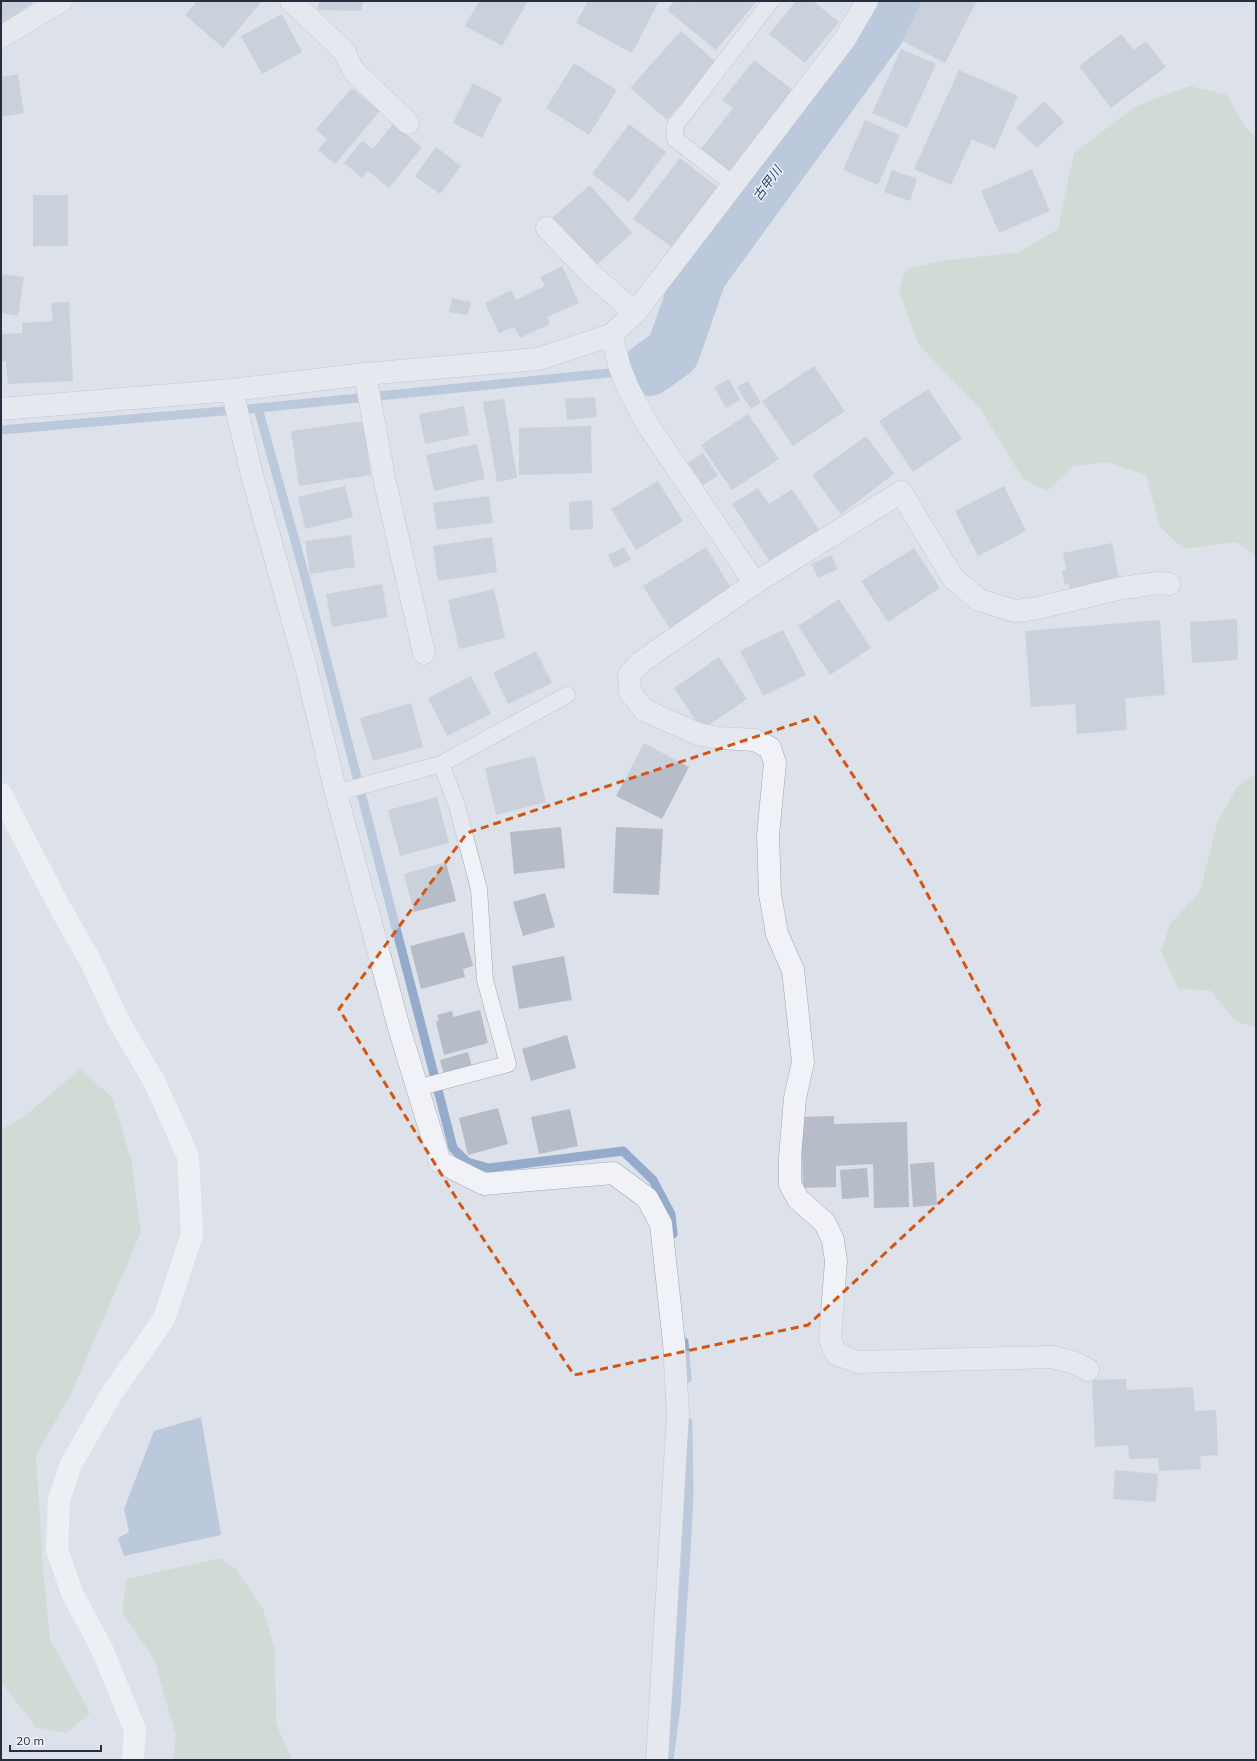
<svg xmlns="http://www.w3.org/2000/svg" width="1257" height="1761" font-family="Mulish,'Noto Sans JP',sans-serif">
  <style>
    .green { fill: #c1d3be }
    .water { fill: #95abcc }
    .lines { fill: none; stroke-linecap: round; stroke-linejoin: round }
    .stream { stroke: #95abcc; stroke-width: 9 }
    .river { stroke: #95abcc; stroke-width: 54 }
    .building { fill: #b7bcc9 }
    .lane-casing { stroke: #a2a7b3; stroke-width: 17 }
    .street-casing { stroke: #a2a7b3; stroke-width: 23 }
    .lane { stroke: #f0f2f7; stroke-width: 16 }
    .street { stroke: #f0f2f7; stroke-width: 22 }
    .secondary { stroke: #fff; stroke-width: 22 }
    .marked { fill: none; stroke: #d45511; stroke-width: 3; stroke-dasharray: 8 5; stroke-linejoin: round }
    .labels { text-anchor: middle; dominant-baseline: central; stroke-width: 3; stroke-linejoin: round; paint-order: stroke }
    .water-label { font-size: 13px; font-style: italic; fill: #2c4878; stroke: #edf0f6 }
  </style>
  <rect width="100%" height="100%" fill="#dde1e9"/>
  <path class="green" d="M1190 86 1227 95 1245 127 1256 137V556L1236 542 1184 549 1160 527 1146 475 1107 462 1074 466 1047 491 1023 479 981 410 918 344 899 290 906 269 942 261 1019 252 1058 229 1074 153 1136 106Z
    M1256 773V1027L1236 1022 1211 991 1178 988 1161 951 1170 924 1200 892 1217 823 1237 787Z
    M80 1069 112 1097 131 1159 141 1232 71 1394 36 1455 43 1568 50 1639 90 1713 67 1733 36 1727 1 1682V1130L26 1115Z
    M220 1558 235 1568 263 1609 275 1650 276 1723 292 1760H173L176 1736 154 1659 122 1612 127 1579Z"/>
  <path class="water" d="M201 1417 221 1535 124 1556 118 1538 129 1532 124 1509 154 1431Z"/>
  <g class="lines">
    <path class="stream" d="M258 408 304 573 453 1148 467 1162 489 1168 623 1151 653 1180 671 1214 673 1234
      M1 430 258 408 649 369
      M684 1342 687 1379
      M669 1760 676 1707 686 1552 689 1495 688 1422"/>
    <path class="river" d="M649 369 673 352 700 274 899 1"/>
  </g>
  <path class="building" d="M1 1H32L33 3 1 24Z
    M197 1H262L223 48 185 15Z
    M319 1H363L362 11 318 10Z
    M479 1H528L502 46 465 26Z
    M588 1H659L632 53 576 23Z
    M674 1H691L694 3 695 1H757L716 50 667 10Z
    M796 1H813L839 22 805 63 769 34Z
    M922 1H977L945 63 902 41Z
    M282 14 302 52 262 74 241 36Z
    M681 31 717 63 667 120 630 88Z
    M1121 34 1134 50 1146 41 1166 67 1111 108 1079 66Z
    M901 49 936 64 907 128 872 113Z
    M754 60 793 90 730 171 701 149 733 108 722 100Z
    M574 63 617 90 589 135 546 108Z
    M959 70 1018 96 995 149 972 139 951 185 914 169Z
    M18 74 24 113 1 117V77Z
    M473 83 502 98 482 138 453 123Z
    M352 88 380 111 335 164 318 150 327 139 316 129Z
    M1044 101 1064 122 1037 148 1016 128Z
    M865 120 900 135 878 185 843 170Z
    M393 124 422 147 389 188 368 171 362 178 344 163 362 141 373 149Z
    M629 124 666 152 629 202 592 174Z
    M436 147 461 166 440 194 415 176Z
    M680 158 719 188 673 248 633 219Z
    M1032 169 1050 211 999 233 981 191Z
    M892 170 917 179 910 201 884 192Z
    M590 185 632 233 595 266 552 218Z
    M33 195H68V246H33Z
    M562 266 579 303 547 317 550 324 520 338 514 327 499 333 485 303 511 290 516 300 545 286 540 277Z
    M1 274 24 277 18 316 1 313Z
    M452 298 471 302 468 315 449 312Z
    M69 302 73 381 8 384 6 361 1 362V334L22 333V323L53 321 51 303Z
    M814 366 845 411 793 446 762 401Z
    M729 379 740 400 726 408 714 387Z
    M748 381 761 403 751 409 737 387Z
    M928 389 962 439 913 472 879 421Z
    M595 397 597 417 567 420 565 399Z
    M504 399 517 478 497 482 483 402Z
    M464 406 469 435 425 444 419 414Z
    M748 414 779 459 732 490 701 445Z
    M363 421 371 475 299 486 291 431Z
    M591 426 592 473 519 475V428Z
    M866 436 894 474 841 514 812 475Z
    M477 444 485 479 434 491 426 455Z
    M703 453 718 476 703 485 688 463Z
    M658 481 683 521 636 550 611 509Z
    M345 486 353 517 305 529 298 497Z
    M1004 486 1026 531 978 556 955 511Z
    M758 488 769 504 792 489 821 533 772 565 732 504Z
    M489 496 493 523 437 530 433 503Z
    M592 500 593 529 570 530 569 502Z
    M351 535 355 567 310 574 305 541Z
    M492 537 497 572 438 581 433 546Z
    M1112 543 1120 584 1071 595 1069 584 1065 585 1062 571 1066 570 1063 553Z
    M624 547 631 560 614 568 608 555Z
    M706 547 734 593 672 632 643 586Z
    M914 548 940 588 888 622 861 581Z
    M831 555 838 569 818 578 811 564Z
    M382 584 388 617 332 627 326 594Z
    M494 589 505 638 459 649 448 600Z
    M839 599 871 648 830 675 798 626Z
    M1237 619 1238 660 1192 663 1190 622Z
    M1160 620 1165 695 1125 698 1127 730 1077 734 1075 704 1031 707 1025 631Z
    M783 630 806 675 763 696 740 651Z
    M536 651 552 683 508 704 493 673Z
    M719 657 747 699 702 730 674 688Z
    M471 676 491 714 447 736 428 698Z
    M411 703 423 747 373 761 360 718Z
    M644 743 689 767 662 819 616 796Z
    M535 756 546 802 496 815 485 768Z
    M437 797 449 843 400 856 388 810Z
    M561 827 565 868 514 874 510 832Z
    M616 827 663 829 659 895 613 893Z
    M446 862 456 901 414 912 404 874Z
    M545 893 555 927 523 936 513 902Z
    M464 932 473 966 463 969 465 977 421 989 410 946Z
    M564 956 572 1000 519 1009 512 966Z
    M480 1010 488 1043 444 1055 436 1022 439 1020 437 1015 452 1011 453 1017Z
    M567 1035 576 1068 531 1081 522 1049Z
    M468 1052 472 1067 444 1075 440 1060Z
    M498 1108 508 1144 468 1155 459 1118Z
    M570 1109 578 1146 539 1154 531 1117Z
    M834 1116V1124L907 1122 909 1207 874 1208 873 1164 836 1166V1187L803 1188 801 1117Z
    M934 1162 937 1205 913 1207 910 1164Z
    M867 1168 869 1197 842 1199 840 1170Z
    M1126 1379 1127 1390 1193 1387 1195 1411 1216 1410 1218 1455 1200 1456 1201 1469 1159 1471 1158 1458 1129 1459 1128 1445 1095 1447 1092 1380Z
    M1115 1470 1158 1474 1156 1502 1113 1499Z"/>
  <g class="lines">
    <g class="lane-casing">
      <path id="lane" d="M733 184 675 139V126L771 1
        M336 793 441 764 567 695
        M417 1088 508 1064 485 980 479 889 457 806 441 764"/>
    </g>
    <g class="street-casing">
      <path id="street" d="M291 1 344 51 353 70 408 123
        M1 37 61 1
        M547 228 590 273 635 313
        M611 335 620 368 628 388 647 424 755 583 641 662 629 675 630 692 644 710 698 734 718 738 755 740 770 748 775 763 768 835 770 894 777 934 793 970 803 1062 795 1098 790 1157V1184L798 1199 825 1223 833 1240 836 1261 830 1339 836 1354 858 1362 1052 1357 1073 1362 1088 1370
        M365 374 384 478 424 653
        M232 390 252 475 307 671 336 793 399 1028 440 1162 484 1184 613 1173 647 1198 661 1224 674 1343 678 1414 657 1760
        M1 409 232 390 365 374 538 359 611 335 635 313 845 39 867 1
        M755 583 901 492 953 578 979 600 1015 611 1033 609 1122 588 1158 583 1169 584"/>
    </g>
    <use href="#lane" class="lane"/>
    <use href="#street" class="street"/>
    <path class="secondary" d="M1 794 58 904 91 962 119 1022 154 1081 188 1156 192 1234 164 1319 112 1393 71 1464 59 1500 57 1549 72 1593 102 1649 135 1730 133 1760"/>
  </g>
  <path d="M0 0H1257V1761H0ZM815 717 914 869 1041 1108 808 1325 574 1375 458 1201 339 1009 467 833Z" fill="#dde1e9" fill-opacity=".55" fill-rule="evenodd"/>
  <path class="marked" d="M815 717 914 869 1041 1108 808 1325 574 1375 458 1201 339 1009 467 833Z"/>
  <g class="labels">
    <g class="water-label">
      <text transform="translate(767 183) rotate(-54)">古甲川</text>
    </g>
  </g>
  <rect width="1257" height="1761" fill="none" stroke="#252d41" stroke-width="4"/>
  <path d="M10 1745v6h91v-6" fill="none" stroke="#252d41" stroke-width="2"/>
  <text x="16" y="1745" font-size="12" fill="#252d41" stroke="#edf0f6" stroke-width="3" paint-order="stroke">20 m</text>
</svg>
